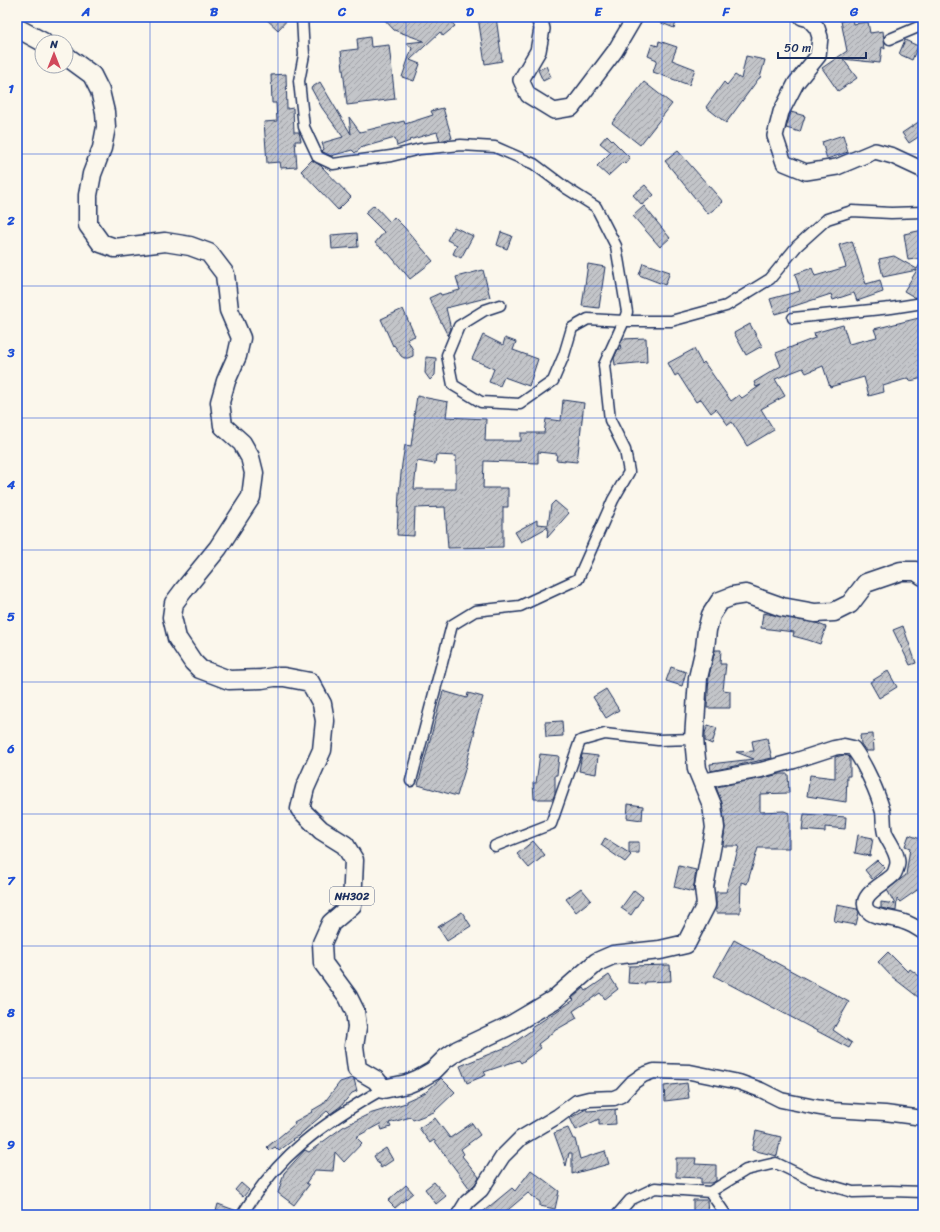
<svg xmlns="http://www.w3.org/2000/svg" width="940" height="1232" font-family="Sriracha,sans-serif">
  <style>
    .building { fill: url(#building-hatch); stroke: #1b2f5e; fill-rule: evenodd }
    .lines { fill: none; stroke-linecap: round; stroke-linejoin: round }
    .street-casing { stroke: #1b2f5e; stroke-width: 13 }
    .secondary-casing { stroke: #1b2f5e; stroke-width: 17 }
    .primary-casing { stroke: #1b2f5e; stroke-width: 18 }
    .highway-casing { stroke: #1b2f5e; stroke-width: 21 }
    .street { stroke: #fbf7ec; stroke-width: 10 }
    .secondary { stroke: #fbf7ec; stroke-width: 14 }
    .primary { stroke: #fbf7ec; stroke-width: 15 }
    .highway { stroke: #fbf7ec; stroke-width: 18 }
    .grid { fill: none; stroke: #1d4ed8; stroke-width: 1; stroke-opacity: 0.55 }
    .labels { text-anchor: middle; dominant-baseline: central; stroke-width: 3; stroke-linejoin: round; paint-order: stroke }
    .shield { fill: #fbf7ec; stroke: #5e6b89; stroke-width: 1 }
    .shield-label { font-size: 11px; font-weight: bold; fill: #1b2f5e }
    .neatline { fill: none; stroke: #1d4ed8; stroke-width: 1.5 }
    .grid-label { font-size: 13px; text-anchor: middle; font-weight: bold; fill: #1d4ed8 }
  </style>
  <defs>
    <pattern id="building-hatch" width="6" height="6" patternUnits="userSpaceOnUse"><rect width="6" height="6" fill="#c3c5c9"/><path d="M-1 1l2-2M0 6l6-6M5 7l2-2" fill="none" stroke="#9ea0a6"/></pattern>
  </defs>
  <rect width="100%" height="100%" fill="#fbf7ec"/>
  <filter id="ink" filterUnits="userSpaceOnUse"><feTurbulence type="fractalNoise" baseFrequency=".025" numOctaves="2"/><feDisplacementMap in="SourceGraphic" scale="8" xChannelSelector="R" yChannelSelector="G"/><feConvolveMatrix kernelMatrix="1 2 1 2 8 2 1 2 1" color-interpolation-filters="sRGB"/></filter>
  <g filter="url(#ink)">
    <path class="building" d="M264 17H290L278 30Z
      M382 17H447L455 26 443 36 440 32 410 60 420 64 414 81 402 77 412 48 406 43 424 41 394 30Z
      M478 17H496L502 61 485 64Z
      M647 17H678L674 28Z
      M852 19 853 24 868 22 870 33 883 31 885 49 882 47 880 63 843 59 857 78 838 91 822 68 847 51 841 21Z
      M370 37 371 47 389 45 395 99 347 105 341 51 358 49 357 39Z
      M905 40 918 46 912 60 899 54Z
      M659 41 677 47 672 60 695 69 689 85 653 72 657 60 648 56 652 44 658 46Z
      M746 56 765 60 760 78H759L726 123 706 107 724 82 727 85 735 75 741 79Z
      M546 66 551 77 543 81 538 70Z
      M286 74 287 109 293 108 294 132H299L301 141H295L297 167 281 168 280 162 267 163 264 122 277 121 276 103H272L271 75Z
      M320 82 351 134 349 117 360 132 404 121 405 124 433 115 431 111 443 108 452 138 440 141 437 132 409 140 410 141 397 146 395 138 360 148V149L355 153 352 150 331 156 323 152 322 151 324 149 322 143 343 137 322 108 311 88Z
      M644 82 672 104 640 145 612 123Z
      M791 112 805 116 800 132 786 128Z
      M923 119V134L909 143 902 133Z
      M607 135 630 158 625 164 623 162 608 176 597 166 611 152 600 143Z
      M843 135 848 152 827 159 822 142Z
      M678 151 723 202 708 214 665 161Z
      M312 160 321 166 351 197 338 210 301 171Z
      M645 185 654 195 642 205 633 195Z
      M374 205 390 222 394 217 404 227 433 261 410 279 389 254 375 243 384 232 365 213Z
      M644 206 670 238 660 247 633 216Z
      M454 227 473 236 461 258 453 254 457 245 447 240Z
      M923 230V258L908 260 904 234Z
      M501 232 512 236 507 249 497 245Z
      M357 233 358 247 332 249 331 235Z
      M852 241 866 284 880 280 883 292 857 301 854 293 833 300 831 294 788 308 789 310 775 314 770 299 800 291 795 274 812 268 815 276 846 267 839 245Z
      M894 256 917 269 923 259V290L919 297 916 298 904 291 917 270 883 277 879 259Z
      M643 263 670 272 665 285 639 275Z
      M588 264 605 267 599 308 582 306Z
      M483 270 490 297 446 308 451 329 448 336 429 298 440 293 441 295 460 290 456 277Z
      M403 309 415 336 407 339 413 350V356L408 358H404L401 356 394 345 393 346 381 319Z
      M923 317V378L910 381 909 378 883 386 884 392 869 396 864 377 830 387 823 366 806 373 803 368 775 379 785 396 761 409 774 430 747 446 732 422 728 425 716 409 711 413 701 399 696 402 678 374 675 376 668 363 694 349 702 364 704 362 731 401 739 395 742 398 761 385 756 387 754 382 781 366 776 353 815 338 814 333 843 325 849 344 877 337 874 329Z
      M750 324 762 346 746 355 734 333Z
      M483 335 503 345 505 338 516 342 513 350 538 359 529 386 504 377 500 386 489 382 494 369 472 359Z
      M646 338 647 362 615 365 614 358 618 349H621L620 344 623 339Z
      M426 357 436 358 435 375 430 380 425 373Z
      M417 396 448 402 446 417 486 419 485 441H521V433H544L546 419 561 421 563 400 584 403 577 462 556 460 557 454 538 452V463L484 461 483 488H508V507H503V547L448 548 445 507 415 508 414 536 397 535 399 493 402 464 405 445 411 446 415 416H414ZM436 455 456 456V489H414L417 461 435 464Z
      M555 501 569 513 547 538 548 527 521 542 515 532 537 520V524L548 525 551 505Z
      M763 613 816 623 826 627 820 644 808 640 793 636 794 632 761 628Z
      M903 626 916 663 910 665 893 630Z
      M715 650H721L720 664H726L723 690 730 691V708H707L709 676Z
      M671 667 686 672 682 686 666 681Z
      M888 671 897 687 879 698 870 682Z
      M606 689 619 710 606 718 593 697Z
      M443 691 467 698 468 693 483 697 473 731H475L464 773 457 796 418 785Z
      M562 721 563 736 546 737 545 722Z
      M708 725 717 728 712 744 705 741V733Z
      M873 734 874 751H866L861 744 860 735Z
      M767 738 772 758 711 771 710 764 754 759 736 752 754 751 752 741Z
      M540 754 559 756 557 775H555V793L553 799H534L533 783H536Z
      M582 754 598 756 596 774 579 771Z
      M844 755 848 756 850 758V776H847L846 802 807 796 810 775 835 778V757Z
      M780 774H788L789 793 760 794V812L784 811 789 813V848H758L747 884 741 882 740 913H716V892H726L739 846H723L725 827 722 803 716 787 763 778Z
      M628 804 643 806 642 820 627 818Z
      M804 814 846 817 845 829 825 827V832L802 830Z
      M858 835 873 838 870 856 855 853Z
      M909 835 923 840 917 858 923 859V886L900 902 897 899 896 911 881 908V902L895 904 887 890 906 875 910 848 905 846Z
      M605 838 629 853V842H639V853H629L631 855 625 862 601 845Z
      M533 841 545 855 529 868 517 854Z
      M877 860 885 868 872 879 865 870Z
      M679 866 696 870 693 892 674 887Z
      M581 888 591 900 576 912 566 899Z
      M634 890 643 897 631 915 621 908Z
      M837 905 857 909 859 912 856 925 834 921Z
      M462 912 471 926 447 941 438 927Z
      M734 940 849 1002 833 1030 852 1043 849 1048 714 976Z
      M888 952 908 972 910 969 923 979V991L918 997 891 976 878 962Z
      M670 965 671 981 645 982V984L628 983 629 966Z
      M609 975 618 989 605 999 600 993 573 1011 577 1018 554 1031V1032L538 1044 541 1048 521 1063 519 1060 484 1072 486 1075 467 1083 460 1066 509 1046 532 1030 531 1028 574 1000 572 998 584 988 586 991Z
      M352 1078 354 1079 357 1091 352 1093 341 1106 330 1114 327 1111 298 1136 292 1139 293 1140 279 1151 275 1147 270 1150 267 1147 295 1124 294 1122 312 1112 311 1111 323 1104 340 1082Z
      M441 1078 455 1092 434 1112 413 1120 411 1117 389 1123 391 1127 382 1130 380 1124 356 1137 362 1143 344 1162 335 1152 333 1171 315 1170 306 1183 309 1185 294 1205 278 1193 284 1173 305 1150 309 1152 343 1127 369 1114 406 1103V1101L426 1092Z
      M687 1083 689 1098 665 1101 664 1086Z
      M586 1109 587 1111 618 1109 615 1110 616 1124 599 1125V1119L576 1130 570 1118Z
      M435 1118 450 1138 472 1123 480 1135 461 1149 464 1154 462 1156 479 1177 475 1184 470 1189 434 1140 430 1143 419 1128Z
      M568 1128 573 1139H575L580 1159 605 1151 609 1164 572 1174V1153H569L566 1166 554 1133Z
      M756 1131 781 1137 777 1156 752 1150Z
      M386 1148 393 1160 381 1168 374 1156Z
      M676 1158H696L695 1164 716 1165V1181L712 1183H701V1178L676 1177Z
      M531 1170 559 1191 555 1209 540 1206V1202L528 1193 502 1215H479L512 1188 515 1191Z
      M434 1182 446 1196 436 1204 425 1189Z
      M241 1183 249 1190 243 1197 235 1190Z
      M406 1185 413 1193 395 1208 388 1201Z
      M693 1200H707L708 1215H693Z
      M218 1204 237 1211 236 1215H215Z"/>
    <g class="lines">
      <g class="street-casing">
        <path id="street" d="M302 17 304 55 299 81 304 127 318 157 333 164 391 156 420 149 461 145 495 147 534 164 566 188 596 207 616 246 627 312 624 321 604 365 610 420 625 450 629 472 613 500 578 579 520 606 475 611 452 625 411 781
          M890 39 923 25
          M500 305 485 310 459 326 447 355 453 385 481 402 520 404 553 381 564 355 572 328 588 319 624 321H671L726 306 770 279 797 246 827 219 852 211 891 213 923 212
          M793 318 891 308 923 303
          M495 846 551 824 580 741 605 734 658 740 694 739
          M242 1215C278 1155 323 1123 383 1089
          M617 1215 630 1200 655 1188 710 1192
          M726 1215 710 1192 746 1170 776 1163 811 1180 853 1192 891 1191 923 1192"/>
      </g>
      <g class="secondary-casing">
        <path id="secondary" d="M702 781 761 770 794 761 834 748 844 746 853 748C865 764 878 793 883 812 884 818 883 826 885 833 889 843 900 855 897 866 896 869 895 873 893 875 886 883 857 895 867 910 872 918 895 918 904 922 911 924 917 928 923 932
          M459 1215 467 1202 481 1190 503 1156 521 1138 558 1116 577 1102 589 1099 614 1098 621 1095 633 1082 643 1075 654 1071 690 1072 739 1082 761 1090 781 1100 815 1107 833 1110 885 1113 923 1118"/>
      </g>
      <g class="primary-casing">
        <path id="primary" d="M539 17 542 29 538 51 521 80 528 95 554 111 572 108 615 51 635 17
          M802 17 809 19 817 28 820 37 818 56 796 83 781 112 775 136 784 163 806 172 837 167 875 151 893 156 923 170"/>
      </g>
      <g class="highway-casing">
        <path id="highway" d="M17 28 43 42
          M66 56 92 75 100 91 105 112 106 127 102 148 92 174 88 195V225L101 243 115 248 165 242 190 246 209 253 225 274 229 310 241 338 237 356 226 381 220 402 223 426 242 443 250 457 254 473 251 497 218 548 183 591 174 603 172 617 177 638 193 662 200 669 229 680 262 679 274 677H284L310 682 322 704 325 721 322 750 305 788 300 809 321 830 345 845 354 860 352 905 331 923 322 943 323 963 348 997 355 1011 357 1027 354 1046 357 1069 376 1080 383 1089 407 1084 419 1079 433 1071 445 1059 458 1050 511 1025 555 999 597 962 613 955 660 950 686 944 706 905 704 887 715 828 712 805 697 769 694 739 698 678 705 648 707 630 711 615 720 601 733 596 746 594 782 607 815 613 834 612 850 604 866 583 901 571H916L923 576"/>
      </g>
      <use href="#street" class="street"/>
      <use href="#secondary" class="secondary"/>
      <use href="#primary" class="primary"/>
      <use href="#highway" class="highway"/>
    </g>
  </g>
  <path class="grid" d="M150 17V1215M278 17V1215M406 17V1215M534 17V1215M662 17V1215M790 17V1215M17 154H923M17 286H923M17 418H923M17 550H923M17 682H923M17 814H923M17 946H923M17 1078H923"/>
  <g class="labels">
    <rect class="shield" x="330" y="887" width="44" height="18" rx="3"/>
    <g class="shield-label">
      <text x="352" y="896">NH302</text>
    </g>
  </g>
  <rect width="940" height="1232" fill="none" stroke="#fbf7ec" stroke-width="44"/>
  <g transform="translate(54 54)"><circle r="19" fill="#fbf7ec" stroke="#a1a7b3"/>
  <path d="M0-3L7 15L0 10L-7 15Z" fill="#d1495b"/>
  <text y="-6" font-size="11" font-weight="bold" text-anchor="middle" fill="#1b2f5e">N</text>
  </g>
  <path d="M778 52v6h88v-6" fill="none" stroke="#1b2f5e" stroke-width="2"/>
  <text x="784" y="52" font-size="12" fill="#1b2f5e" stroke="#fbf7ec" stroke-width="3" paint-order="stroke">50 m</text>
  <rect x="22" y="22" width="896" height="1188" class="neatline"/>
  <g class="grid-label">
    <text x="86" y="16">A</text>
    <text x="214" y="16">B</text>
    <text x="342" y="16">C</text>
    <text x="470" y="16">D</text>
    <text x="598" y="16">E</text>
    <text x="726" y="16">F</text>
    <text x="854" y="16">G</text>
    <text x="11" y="93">1</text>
    <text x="11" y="225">2</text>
    <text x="11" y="357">3</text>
    <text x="11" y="489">4</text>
    <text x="11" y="621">5</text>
    <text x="11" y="753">6</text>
    <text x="11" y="885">7</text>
    <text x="11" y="1017">8</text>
    <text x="11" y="1149">9</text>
  </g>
</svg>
